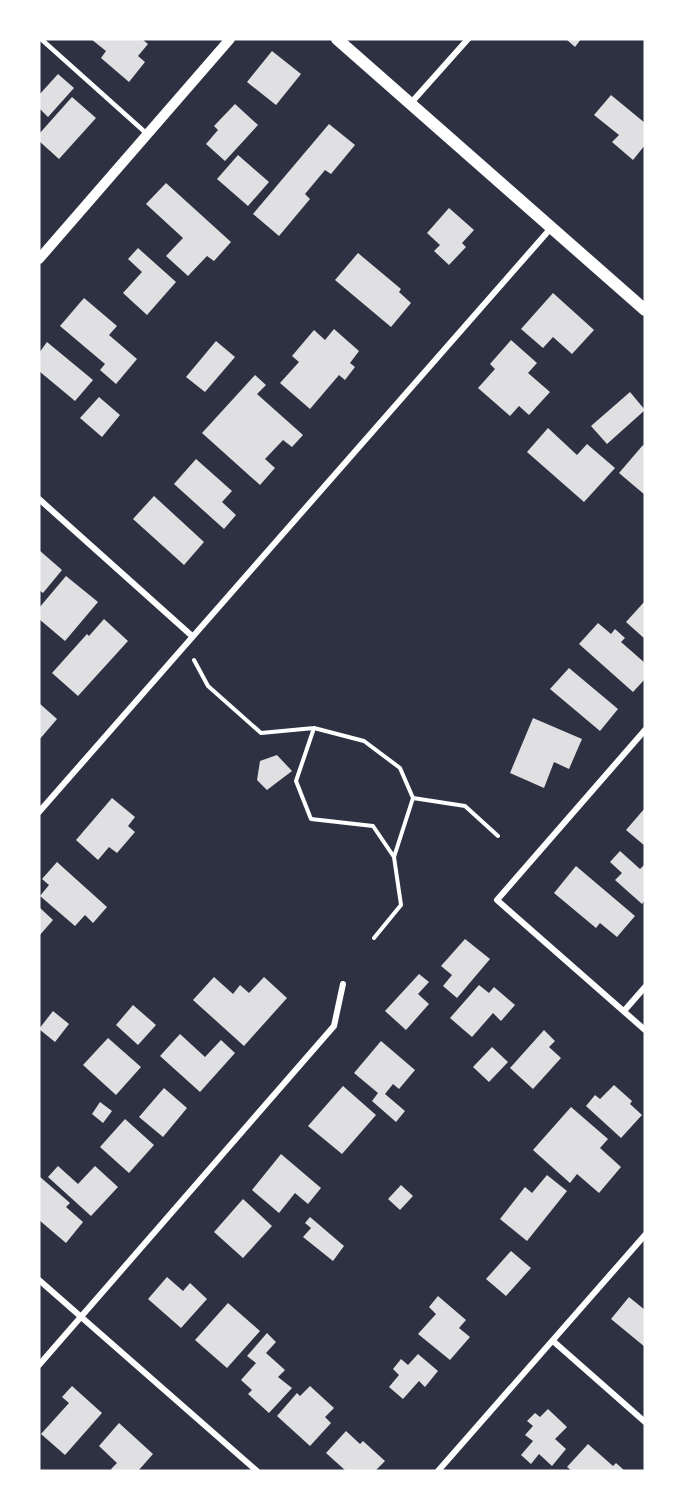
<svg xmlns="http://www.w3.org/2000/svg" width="684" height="1510" font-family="Quicksand,sans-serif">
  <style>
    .building { fill: #e0e0e3 }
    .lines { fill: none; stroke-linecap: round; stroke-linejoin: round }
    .path { stroke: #fff; stroke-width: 4 }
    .service { stroke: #fff; stroke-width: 4.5 }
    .minor { stroke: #fff; stroke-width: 6 }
    .tertiary { stroke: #fff; stroke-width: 10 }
    .secondary { stroke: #fff; stroke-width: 12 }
  </style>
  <rect width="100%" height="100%" fill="#2d3142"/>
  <path class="building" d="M91 39H142L148 44 138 56 145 62 129 82 101 58 106 51Z
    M566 39H581L575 47Z
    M272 51 301 74 276 105 247 82Z
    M58 74 74 88 48 117 39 108V95Z
    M611 95 645 123V145L633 160 612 142 619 135 594 115Z
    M72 97 96 118 59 159 39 141V134Z
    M235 104 258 125 225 161 206 144 218 130 214 126Z
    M329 124 355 145 331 174 325 170 305 194 310 199 279 236 253 214Z
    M238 155 269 182 248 206 217 179Z
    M166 183 231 242 214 261 207 256 188 276 166 256 183 238 146 204Z
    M449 208 474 230 462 243 466 247 449 265 434 251 440 245 427 233Z
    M138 248 176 282 147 315 123 293 142 272 128 259Z
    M358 253 401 289 399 292 411 303 391 327 335 280Z
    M553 293 594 330 572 354 553 337 543 348 521 329Z
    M84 298 117 326 109 335 137 359 116 384 100 370 105 364 60 326Z
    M334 329 359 351 350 363 355 367 345 380 339 375 310 409 280 383 299 362 292 356 314 330 325 340Z
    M511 340 537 363 528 373 550 392 529 415 519 406 510 416 478 388 495 369 490 364Z
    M216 341 235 357 205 392 186 377Z
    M47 342 93 380 75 401 39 371V353Z
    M255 375 266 385 257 394 303 435 292 447 283 440 265 459 275 468 260 485 202 433Z
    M630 392 645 410 607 444 591 426Z
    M99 397 120 415 102 437 80 418Z
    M548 428 577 455 587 444 615 468 584 502 527 452Z
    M643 445 645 447V495L619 473Z
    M196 459 232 491 222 502 236 515 224 529 174 484Z
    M154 496 204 542 184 565 133 519Z
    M39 550 62 570 43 593 39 590Z
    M66 576 98 602 65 641 39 619V608Z
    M645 601V639L626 622Z
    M104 619 128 641 78 696 52 673 87 634 89 636Z
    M598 623 611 634 615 629 625 638 621 642 645 663V679L633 692 579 644Z
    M569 668 618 709 600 731 550 689Z
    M39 703 57 719 39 740Z
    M533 718 582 739 569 769 554 762 544 788 510 773Z
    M277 755 292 771 267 790 257 780 260 761Z
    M112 798 135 817 128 826 135 832 117 853 109 847 98 860 76 840Z
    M645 808V846L626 830Z
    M620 851 640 869 645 864V900L642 904 615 880 622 873 610 862Z
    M57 862 107 907 93 923 85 915 75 926 40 896 49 885 42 879Z
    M576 866 635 916 617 937 600 923 596 928 554 893Z
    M39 907 53 920 39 936Z
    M465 939 490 959 457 998 443 986 452 975 441 966Z
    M419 974 429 982 418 994 429 1004 406 1030 385 1011Z
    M214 977 233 994 240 985 249 993 264 977 287 998 244 1046 193 1000Z
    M479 985 489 993 494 987 515 1005 501 1021 493 1013 472 1037 450 1018Z
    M133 1005 156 1025 138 1045 116 1025Z
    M53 1011 69 1024 55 1042 39 1029Z
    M544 1030 555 1041 549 1047 561 1058 533 1089 510 1068Z
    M180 1034 205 1057 221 1040 235 1053 200 1092 160 1056Z
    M108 1038 141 1067 116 1095 83 1065Z
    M381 1041 415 1070 399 1089 393 1084 385 1094 405 1111 396 1122 372 1101 378 1093 354 1073Z
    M492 1047 508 1062 489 1082 473 1067Z
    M614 1085 632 1101 630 1104 642 1115 621 1138 586 1106 595 1095 600 1099Z
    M343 1086 376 1115 342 1154 308 1126Z
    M164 1088 187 1108 163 1137 139 1117Z
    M100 1102 112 1111 103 1123 92 1114Z
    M571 1107 608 1139 600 1148 621 1167 599 1193 577 1174 570 1183 533 1150Z
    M125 1119 154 1145 129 1173 100 1147Z
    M281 1154 321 1188 308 1204 295 1193 279 1213 252 1190Z
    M58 1166 78 1184 95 1166 118 1187 91 1216 48 1177Z
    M547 1175 567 1191 527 1241 500 1219 525 1187 532 1193Z
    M39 1176 70 1203 66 1207 83 1222 66 1243 39 1220Z
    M401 1185 413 1196 400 1210 388 1199Z
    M243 1199 272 1226 243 1258 214 1232Z
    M310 1217 344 1246 333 1261 303 1237 311 1228 305 1223Z
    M511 1251 531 1268 506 1296 486 1279Z
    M167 1277 183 1291 190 1283 207 1299 181 1328 148 1299Z
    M438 1296 466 1320 459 1328 470 1337 450 1360 418 1334 436 1314 429 1307Z
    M629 1297 645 1310V1347L611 1319Z
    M228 1303 260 1331 227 1368 195 1340Z
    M267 1333 276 1342 266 1353 285 1370 278 1377 292 1388 269 1413 248 1394 252 1390 241 1380 256 1363 247 1356Z
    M418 1354 438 1371 425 1387 419 1381 403 1399 389 1387 399 1375 393 1369 401 1359 408 1365Z
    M72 1386 102 1413 65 1455 41 1434 69 1403 62 1397Z
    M310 1386 334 1408 325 1417 331 1423 310 1446 277 1416 297 1393 300 1396Z
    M548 1409 567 1427 555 1439 566 1449 552 1466 539 1454 531 1464 521 1455 533 1441 525 1435 533 1426 527 1421 535 1413 540 1417Z
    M119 1423 153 1454 138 1471H113L111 1469 117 1463 99 1446Z
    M346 1431 360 1444 363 1441 385 1461 375 1471H346L326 1453Z
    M588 1444 613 1466 616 1463 625 1471H572L567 1467Z"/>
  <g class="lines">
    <path class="path" d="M194 660 208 686 261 733 314 728 296 781 311 819 373 826 394 857 401 905 374 938
      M314 728 364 741 400 768 413 798 465 806 498 836
      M394 857 413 798"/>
    <path class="service" d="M41 39 146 133"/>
    <path class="minor" d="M411 103 468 39
      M39 499 192 636
      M645 730 497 900 645 1030
      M39 812 551 228
      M624 1011 645 987
      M39 1280 257 1471
      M553 1341 645 1422
      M39 1365 334 1026 343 984
      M438 1471 645 1235"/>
    <path class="tertiary" d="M39 259 230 39"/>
    <path class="secondary" d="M337 39 645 310"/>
  </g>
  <rect width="684" height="1510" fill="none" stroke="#ffffff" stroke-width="81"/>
</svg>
